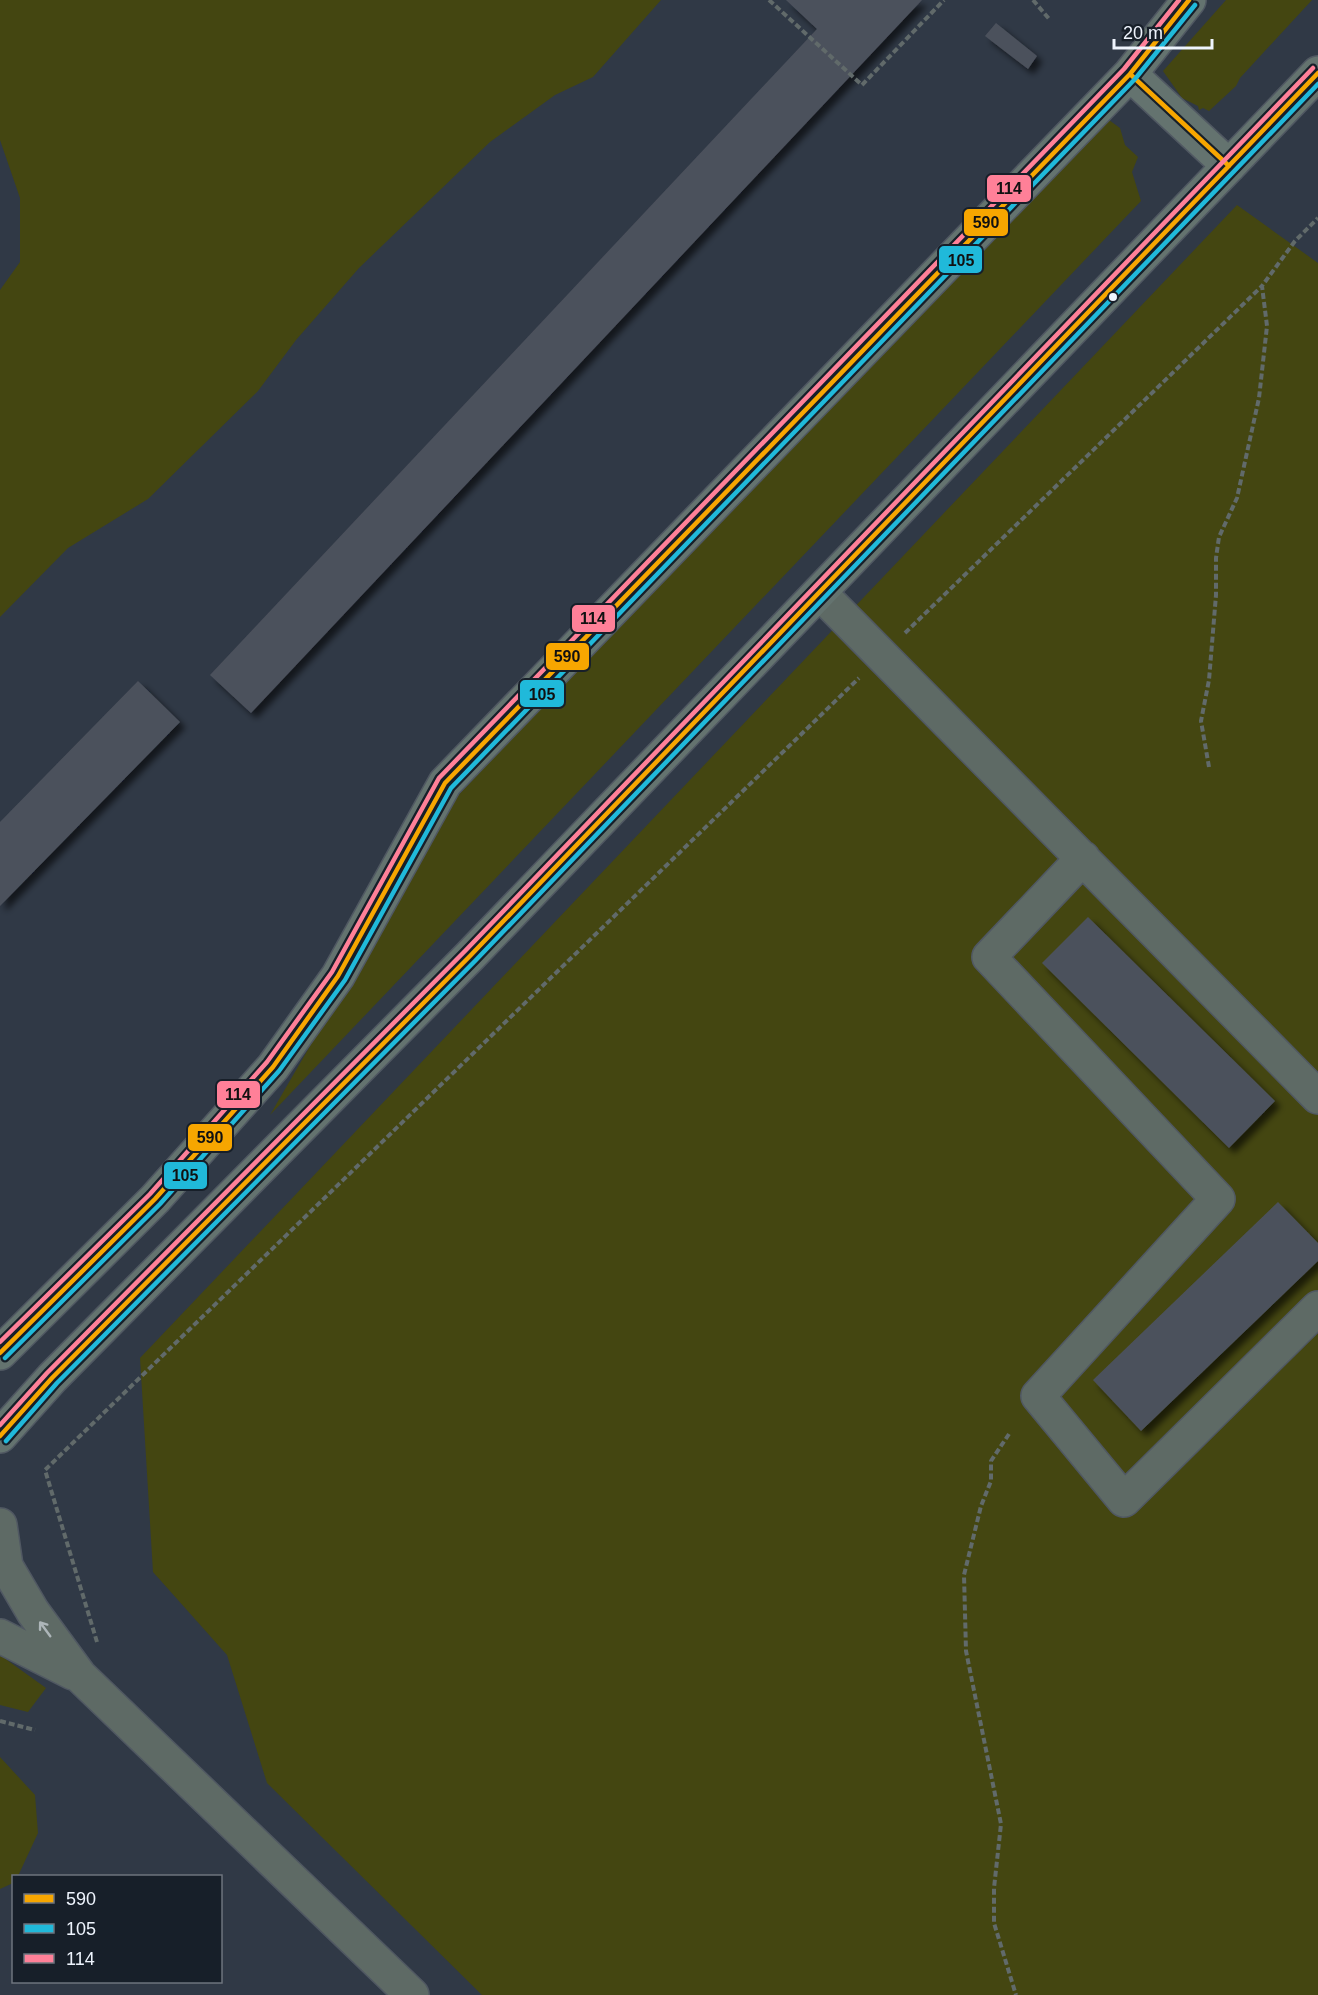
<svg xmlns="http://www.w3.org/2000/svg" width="1318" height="1995" font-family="Arial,sans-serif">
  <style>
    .green { fill: #444611 }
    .building { fill: #4c515c; filter: url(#shadow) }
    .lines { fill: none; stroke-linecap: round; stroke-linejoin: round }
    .minor-casing { stroke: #505862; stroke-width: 36 }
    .major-casing { stroke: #505862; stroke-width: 36 }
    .path { stroke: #616a6a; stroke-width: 4; stroke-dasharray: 6 3; stroke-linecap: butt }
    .minor { stroke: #5e6a65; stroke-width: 33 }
    .major { stroke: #64736f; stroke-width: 33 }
    .bus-1-casing { stroke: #171f29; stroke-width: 9 }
    .bus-2-casing { stroke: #171f29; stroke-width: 9 }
    .bus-3-casing { stroke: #171f29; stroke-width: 9 }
    .bus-1 { stroke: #f7a600; stroke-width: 4.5 }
    .bus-2 { stroke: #20b9da; stroke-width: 4.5 }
    .bus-3 { stroke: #ff8098; stroke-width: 4.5 }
    .oneway { stroke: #adb6b9 }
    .bus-dot { fill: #eef4fd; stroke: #171f29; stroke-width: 2 }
    .line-badge { stroke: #171f29; stroke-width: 2 }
    .pale-badge-label { font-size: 16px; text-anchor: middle; font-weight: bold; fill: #111 }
  </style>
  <defs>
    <filter id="shadow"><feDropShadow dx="5.5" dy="5.5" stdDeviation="3" flood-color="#0009"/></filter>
  </defs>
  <rect width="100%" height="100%" fill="#303946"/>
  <path class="green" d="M0 0H661L593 77 555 95 490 142 359 268 296 340 258 391 148 499 68 548 0 617V290L20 262V198L0 140Z
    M1226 0H1312L1240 78 1236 86 1209 111 1203 108 1199 110 1198 106 1182 98 1163 71Z
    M1102 115 1120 128 1125 145 1138 157 1132 172 1141 201 270 1115 451 803Z
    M1237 205 1318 263V1995H482L267 1783 227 1655 153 1572 140 1358Z
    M0 1655 46 1688 28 1712 0 1705Z
    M0 1757 35 1795 38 1833 18 1876H14L13 1883 0 1889Z"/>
  <path class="building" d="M786 0H922L251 713 210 675 817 29Z
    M996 23 1037 56 1028 69 985 36Z
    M138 681 180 722 0 906V822Z
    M1088 917 1275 1101 1229 1148 1042 963Z
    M1278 1202 1318 1243V1261L1141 1431 1093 1380Z"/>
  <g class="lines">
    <g class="minor-casing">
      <path id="minor" d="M820 593 1318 1097
        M1083 858 989 957 1218 1199 1038 1396 1124 1500 1318 1308
        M0 1525 6 1566 33 1612 80 1676 412 1995
        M0 1636 73 1673"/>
    </g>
    <g class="major-casing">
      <path id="major" d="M1130 74 1229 166
        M0 1353 155 1199 273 1067 338 976 445 783 1130 74 1189 0
        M0 1436 52 1378 470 956 1318 73"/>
    </g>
    <path class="path" d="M769 0 862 85 944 0
      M1033 0 1050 20
      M905 633 1262 286
      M1209 767 1201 721 1209 680 1216 595V558L1219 537 1237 498 1259 398 1267 326 1262 286 1295 241 1318 218
      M1009 1434 991 1461V1481L981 1506 964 1575 966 1651 1001 1824 994 1888V1923L1016 1995
      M97 1642 45 1470 859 678
      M0 1721 35 1730"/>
    <use href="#minor" class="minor"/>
    <use href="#major" class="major"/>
    <g class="bus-1-casing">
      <path id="bus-1" d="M1130 74 1229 166
        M0 1353 155 1199 273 1067 338 976 445 783 1130 74 1189 0
        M0 1436 52 1378 470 956 1318 73"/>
    </g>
    <g class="bus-2-casing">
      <path id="bus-2" d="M5 1358 160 1204 279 1071 345 980 451 788 1135 79 1195 5
        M6 1441 57 1383 475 961 1318 84"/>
    </g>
    <g class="bus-3-casing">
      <path id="bus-3" d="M0 1342 150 1194 267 1062 332 972 439 778 1124 69 1179 0
        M0 1425 47 1373 465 951 1313 68"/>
    </g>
    <use href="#bus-1" class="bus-1"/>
    <use href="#bus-2" class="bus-2"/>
    <use href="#bus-3" class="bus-3"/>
  </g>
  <defs><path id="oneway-shaft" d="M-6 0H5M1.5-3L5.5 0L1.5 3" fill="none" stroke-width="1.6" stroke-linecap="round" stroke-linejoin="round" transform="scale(1.5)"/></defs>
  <use class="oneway" href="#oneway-shaft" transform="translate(45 1629) rotate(-126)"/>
  <circle class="bus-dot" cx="1113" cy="297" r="5"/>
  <g class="line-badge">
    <rect x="986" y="174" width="46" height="29" rx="6" fill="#ff8098"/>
    <rect x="963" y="208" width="46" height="29" rx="6" fill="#f7a600"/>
    <rect x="938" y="245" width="45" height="29" rx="6" fill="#20b9da"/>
    <rect x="571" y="604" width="45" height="29" rx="6" fill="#ff8098"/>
    <rect x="545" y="642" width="45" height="29" rx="6" fill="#f7a600"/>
    <rect x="519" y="679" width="46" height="29" rx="6" fill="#20b9da"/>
    <rect x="216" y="1080" width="45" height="29" rx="6" fill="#ff8098"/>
    <rect x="187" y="1123" width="46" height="29" rx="6" fill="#f7a600"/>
    <rect x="163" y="1161" width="45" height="29" rx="6" fill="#20b9da"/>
  </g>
  <g class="pale-badge-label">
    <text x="1009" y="194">114</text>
    <text x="986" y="228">590</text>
    <text x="961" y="266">105</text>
    <text x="593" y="624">114</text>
    <text x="567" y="662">590</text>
    <text x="542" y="700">105</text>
    <text x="238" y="1100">114</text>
    <text x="210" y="1143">590</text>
    <text x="185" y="1181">105</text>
  </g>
  <rect x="12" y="1875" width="210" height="108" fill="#171f29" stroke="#6d747e" stroke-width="1.5"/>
  <rect x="24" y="1894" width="30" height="9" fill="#f7a600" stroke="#6d747e" stroke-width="1.5"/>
  <text x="66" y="1905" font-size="18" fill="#eef4fd">590</text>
  <rect x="24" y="1924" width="30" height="9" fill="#20b9da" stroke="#6d747e" stroke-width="1.5"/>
  <text x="66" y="1935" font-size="18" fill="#eef4fd">105</text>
  <rect x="24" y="1954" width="30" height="9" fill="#ff8098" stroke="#6d747e" stroke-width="1.5"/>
  <text x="66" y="1965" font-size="18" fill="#eef4fd">114</text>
  <path d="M1114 39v9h98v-9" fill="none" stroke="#eef4fd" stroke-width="3"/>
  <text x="1123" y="39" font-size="18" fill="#eef4fd" stroke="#171f29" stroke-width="4.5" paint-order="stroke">20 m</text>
</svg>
